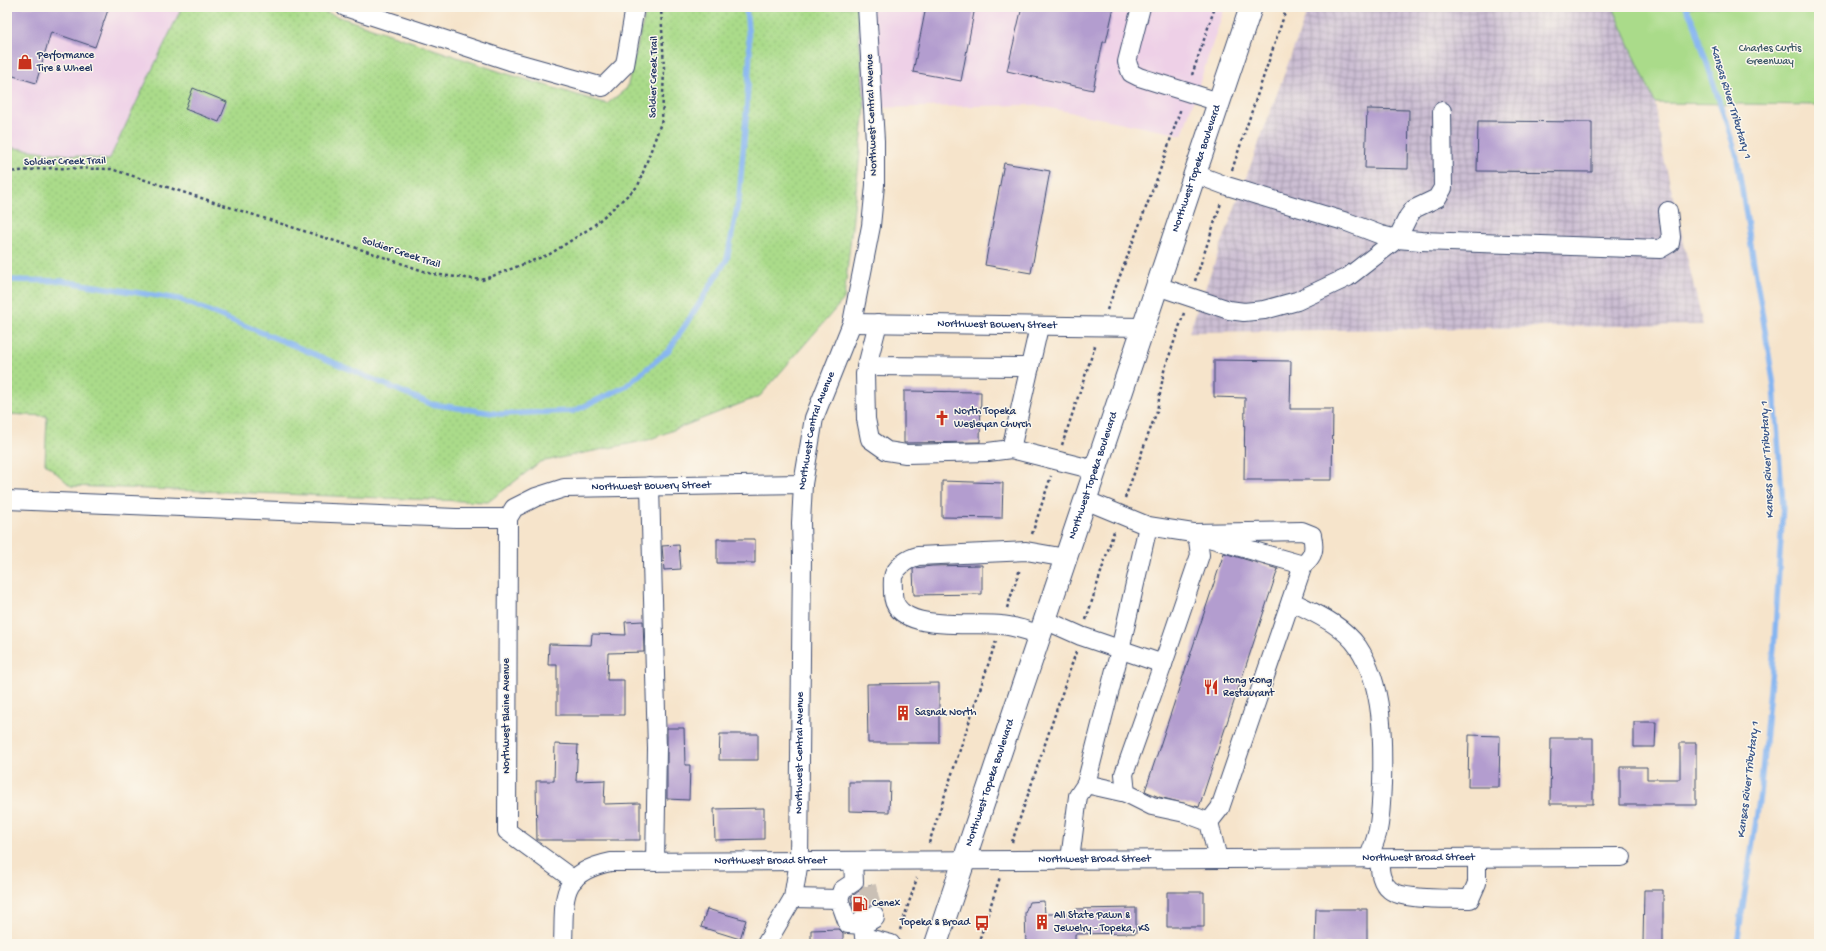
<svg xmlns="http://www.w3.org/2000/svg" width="1826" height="951" font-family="'Gochi Hand',sans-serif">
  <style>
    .built { fill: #eed0e7 }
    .industrial { fill: url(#industrial-grid) }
    .grass { fill: url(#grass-dots); stroke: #628574 }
    .park { fill: #aadb8a; stroke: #628574 }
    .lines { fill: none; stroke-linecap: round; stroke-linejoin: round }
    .stream { stroke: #85b5f1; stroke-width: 5.5 }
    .building { fill: #b39dcf }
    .minor-tunnel { stroke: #cac0b5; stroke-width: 18; stroke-dasharray: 18 9; stroke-linecap: butt }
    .minor-casing { stroke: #3c4a6e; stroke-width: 20 }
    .major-casing { stroke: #3c4a6e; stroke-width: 24 }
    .path { stroke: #3c4a6e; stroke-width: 2.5; stroke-dasharray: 3 3; stroke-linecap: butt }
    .minor { stroke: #fff; stroke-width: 18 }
    .major { stroke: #fff; stroke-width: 22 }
    .labels { text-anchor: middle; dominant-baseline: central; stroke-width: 3; stroke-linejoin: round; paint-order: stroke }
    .park-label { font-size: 11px; fill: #3f5a69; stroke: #fbf7ec }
    .poi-label { font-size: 11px; fill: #1b2f5e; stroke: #fbf7ec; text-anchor: start }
    .street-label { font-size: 11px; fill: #1b2f5e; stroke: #fbf7ec }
    .water-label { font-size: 12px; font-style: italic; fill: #3b578a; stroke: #fbf7ec }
  </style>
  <defs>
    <pattern id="industrial-grid" width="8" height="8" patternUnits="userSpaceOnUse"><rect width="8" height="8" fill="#ccbed3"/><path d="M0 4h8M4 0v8" fill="none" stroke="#a59bae"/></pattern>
    <pattern id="grass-dots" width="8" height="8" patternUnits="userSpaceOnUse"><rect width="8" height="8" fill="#aadb8a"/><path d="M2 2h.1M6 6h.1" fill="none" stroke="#92bc7a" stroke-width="1.8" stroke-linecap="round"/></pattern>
  </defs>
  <rect width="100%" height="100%" fill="#fbf7ec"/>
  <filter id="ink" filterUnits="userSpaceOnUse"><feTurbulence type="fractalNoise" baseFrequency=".025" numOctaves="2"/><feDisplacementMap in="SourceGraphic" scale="8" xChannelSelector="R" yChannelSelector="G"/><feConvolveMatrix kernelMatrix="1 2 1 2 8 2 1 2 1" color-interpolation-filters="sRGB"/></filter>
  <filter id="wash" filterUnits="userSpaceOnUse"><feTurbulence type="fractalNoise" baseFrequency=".012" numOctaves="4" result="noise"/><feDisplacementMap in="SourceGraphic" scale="16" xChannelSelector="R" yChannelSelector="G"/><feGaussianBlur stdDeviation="0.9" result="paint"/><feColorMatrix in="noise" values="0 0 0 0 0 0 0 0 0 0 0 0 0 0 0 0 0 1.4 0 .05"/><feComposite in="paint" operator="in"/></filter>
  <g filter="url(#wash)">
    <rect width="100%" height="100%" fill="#f6e4cb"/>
    <path class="built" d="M7 7H182L109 160 7 147Z
      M857 7H1225L1182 135 1035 105 865 108Z"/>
    <path class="industrial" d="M1309 7H1613L1655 103 1663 154 1703 325 1189 332Z"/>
    <path class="grass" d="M182 7H310L501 72 607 104 627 88 645 15 644 7H857L865 108 844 299 760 396 648 440 540 462 488 502 71 486 45 463 47 416 7 414V147L109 160Z"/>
    <path class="park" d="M1613 7H1819V105L1655 103Z"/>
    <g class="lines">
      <path class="stream" d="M1686 7 1695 26 1736 153 1774 386 1783 505 1774 647 1760 794 1737 944
        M7 280 61 281 179 299 295 346 431 404 500 414 574 411 625 387 669 350 699 304 727 259 739 198 746 118 750 52 746 7"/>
    </g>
    <g id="blocks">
      <path class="building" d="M7 7H109L95 47 51 32 36 83 7 74Z
        M926 7H975L961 81 913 72Z
        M1022 7H1114L1106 42H1103L1093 90 1007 71Z
        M193 88 227 102 219 122 185 109Z
        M1367 109 1409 110 1408 169 1365 168Z
        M1478 121 1592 122V172L1477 171Z
        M1004 163 1050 171 1031 273 985 265Z
        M1214 360 1291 361 1290 409H1333L1332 480H1244L1245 398 1214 397Z
        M904 391 981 392 980 442 904 443Z
        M942 481 1003 483 1002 518 942 517Z
        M717 539H755V563H717Z
        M679 545 681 569 664 570 662 546Z
        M1224 553 1278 569 1199 807 1159 797 1145 791Z
        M982 565V594L914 595 913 569 915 568 932 566Z
        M643 621 644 652 608 653 607 680H624V715H557V665H548L549 644 591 645 592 634 626 635 625 622Z
        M939 683V743H868L867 684Z
        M1634 722H1656L1655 747H1634Z
        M667 728H684L685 765H690L689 800 667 799Z
        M720 734H758V760H719Z
        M1469 735 1500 736 1499 787H1468Z
        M1551 738H1593V804H1550Z
        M1680 743H1696V805H1620V767H1647V779H1680Z
        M555 744 578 745 576 781 605 780 604 804 640 803V840H537L536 781H554Z
        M849 782H890L889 812 849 811Z
        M764 808V839L715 840 714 809Z
        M872 885 877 905 858 909 855 912 851 897 863 888Z
        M1644 890H1663V944H1643Z
        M1167 892H1204V927H1167Z
        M1044 901 1045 914H1075V909L1136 908V933L1075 934V944H1026L1025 913 1029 902Z
        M707 909 746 920 740 939 701 927Z
        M1316 909H1367V944H1315Z
        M839 929 843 933V944H811V930Z"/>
    </g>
  </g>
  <g filter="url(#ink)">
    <use href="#blocks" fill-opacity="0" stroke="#3c4a6e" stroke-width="1"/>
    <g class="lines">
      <path class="minor-tunnel" d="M867 886 874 915"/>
      <g class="minor-casing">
        <g id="minor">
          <path d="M345 7 510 61 603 87 625 65 635 7"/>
          <path d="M1141 7 1127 62 1131 73 1139 77 1219 102"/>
          <path d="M1195 174 1227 186 1347 222 1381 235 1397 239 1421 241 1660 249 1670 243 1671 237 1668 211"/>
          <path d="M1157 286 1229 310 1244 312 1264 310 1297 301 1348 277 1397 239 1408 217 1414 209 1437 198 1443 188 1442 111"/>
          <path id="s1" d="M852 323 1143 327"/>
          <path d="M878 323 865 374 866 419 870 439 887 451 906 454 988 452 1011 449"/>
          <path d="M1039 327 1011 449 1095 470"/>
          <path d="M866 366 1030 367"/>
          <path d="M650 486 657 749 655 862"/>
          <path d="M7 500 456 518H508"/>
          <path d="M508 518 507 831 574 880"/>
          <path id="s2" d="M508 518 514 508 536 497 564 488 803 484"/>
          <path d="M1193 533 1302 531 1312 535C1315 549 1314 556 1303 565L1220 808 1209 822"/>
          <path d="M1209 538 1303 565"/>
          <path d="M1291 601C1314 613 1342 624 1358 647 1384 686 1383 740 1382 785 1381 800 1381 816 1378 830 1376 840 1372 849 1368 859"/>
          <path d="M1045 620 1081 636 1163 664 1200 555 1198 540 1193 533 1148 526 1085 500"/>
          <path d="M1040 634C1027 631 1014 626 1001 625 974 621 892 635 893 592 893 586 892 578 894 574 900 564 907 559 918 556L1026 551 1066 558"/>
          <path d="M1163 664 1124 774 1126 793 1152 806 1185 813 1209 822 1218 859"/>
          <path d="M1086 784 1120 650 1148 526"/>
          <path d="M1379 859C1380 870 1380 882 1390 890 1404 901 1451 898 1470 899L1477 883V858"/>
          <path d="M1070 860 1078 796 1086 784 1126 793"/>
          <path d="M793 898 839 899 848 924 863 925 864 937 891 944"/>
          <path d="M839 899 842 890 854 882 853 861"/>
          <path d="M863 918V925L875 918 874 915"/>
          <path id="s3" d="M563 944C565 899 557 873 611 862L1622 857"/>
          <path id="s4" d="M766 944 793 898 799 861 802 556 801 523 803 484 814 418 852 323 871 226 875 185V141L867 7"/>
        </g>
      </g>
      <g class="major-casing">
        <g id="major">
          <path id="s5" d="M936 944 1251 7"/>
        </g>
      </g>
      <path class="path" d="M1192 75 1215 7
        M1232 170 1287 7
        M7 172 52 168 111 169 366 251 432 274 482 280 550 254 592 227 638 186 662 120 664 69 661 7
        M1195 281 1221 203
        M1107 310 1158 176 1181 108
        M1062 445 1096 343
        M1125 498 1157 411 1164 371 1184 313
        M1032 534 1051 476
        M1007 608 1020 569
        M1086 620 1114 531
        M1012 842 1076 652
        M929 843 996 641
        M900 930 917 878
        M978 944 1000 877"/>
      <use href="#minor" class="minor"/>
      <use href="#major" class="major"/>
    </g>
  </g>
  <defs>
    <g id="shop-bare" transform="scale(1.2)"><path d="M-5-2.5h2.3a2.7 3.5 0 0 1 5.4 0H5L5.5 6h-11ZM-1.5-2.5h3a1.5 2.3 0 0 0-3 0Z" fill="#c8321e" stroke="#fbf7ec" stroke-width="2.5" paint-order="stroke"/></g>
    <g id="church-bare" transform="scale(1.2)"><path d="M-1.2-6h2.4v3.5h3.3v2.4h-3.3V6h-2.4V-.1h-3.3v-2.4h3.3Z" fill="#c8321e" stroke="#fbf7ec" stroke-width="2.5" paint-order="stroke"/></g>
    <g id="restaurant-bare" transform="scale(1.2)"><path d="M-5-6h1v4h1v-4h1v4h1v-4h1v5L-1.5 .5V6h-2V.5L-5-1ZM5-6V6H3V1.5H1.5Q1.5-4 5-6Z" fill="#c8321e" stroke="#fbf7ec" stroke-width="2.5" paint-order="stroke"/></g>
    <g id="building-bare" transform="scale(1.2)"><path d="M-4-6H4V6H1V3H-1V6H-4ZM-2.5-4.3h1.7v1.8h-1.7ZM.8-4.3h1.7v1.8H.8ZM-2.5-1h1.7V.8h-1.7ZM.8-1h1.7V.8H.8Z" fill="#c8321e" stroke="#fbf7ec" stroke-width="2.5" paint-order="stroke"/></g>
    <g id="fuel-bare" transform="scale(1.2)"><path d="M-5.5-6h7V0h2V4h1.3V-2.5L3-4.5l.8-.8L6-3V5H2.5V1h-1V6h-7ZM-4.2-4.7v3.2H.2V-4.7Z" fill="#c8321e" stroke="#fbf7ec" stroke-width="2.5" paint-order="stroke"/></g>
    <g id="bus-bare" transform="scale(1.2)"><path d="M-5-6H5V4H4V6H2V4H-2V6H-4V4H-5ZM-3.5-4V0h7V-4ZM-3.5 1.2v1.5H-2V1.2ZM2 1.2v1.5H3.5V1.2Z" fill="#c8321e" stroke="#fbf7ec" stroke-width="2.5" paint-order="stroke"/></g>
  </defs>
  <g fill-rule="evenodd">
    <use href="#shop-bare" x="25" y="62"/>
    <use href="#church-bare" x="942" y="418"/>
    <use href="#restaurant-bare" x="1211" y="687"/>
    <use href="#building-bare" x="903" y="713"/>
    <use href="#fuel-bare" x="860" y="904"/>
    <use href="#building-bare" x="1042" y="922"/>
    <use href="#bus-bare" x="982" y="923"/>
  </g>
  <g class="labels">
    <g class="park-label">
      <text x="1770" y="49">Charles Curtis<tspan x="1770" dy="13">Greenway</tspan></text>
    </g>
    <g class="poi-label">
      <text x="37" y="56">Performance<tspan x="37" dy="13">Tire &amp; Wheel</tspan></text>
      <text x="954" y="412">North Topeka<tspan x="954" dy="13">Wesleyan Church</tspan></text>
      <text x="1223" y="681">Hong Kong<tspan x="1223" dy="13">Restaurant</tspan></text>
      <text x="915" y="713">Sasnak North</text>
      <text x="872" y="904">Cenex</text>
      <text x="1054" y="916">All State Pawn &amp;<tspan x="1054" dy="13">Jewelry - Topeka, KS</tspan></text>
      <text x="970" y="923" text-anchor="end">Topeka &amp; Broad</text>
    </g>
    <g class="street-label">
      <text transform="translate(654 77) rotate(-89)">Soldier Creek Trail</text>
      <text transform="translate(872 115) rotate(-92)">Northwest Central Avenue</text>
      <text transform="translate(65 162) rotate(-1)">Soldier Creek Trail</text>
      <text stroke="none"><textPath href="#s5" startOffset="818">Northwest Topeka Boulevard</textPath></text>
      <text transform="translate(401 253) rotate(18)">Soldier Creek Trail</text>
      <text stroke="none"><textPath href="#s1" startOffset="145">Northwest Bowery Street</textPath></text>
      <text stroke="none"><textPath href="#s4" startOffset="523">Northwest Central Avenue</textPath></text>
      <text stroke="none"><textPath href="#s5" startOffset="494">Northwest Topeka Boulevard</textPath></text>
      <text stroke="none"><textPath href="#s2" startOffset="153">Northwest Bowery Street</textPath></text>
      <text transform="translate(507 716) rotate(-90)">Northwest Blaine Avenue</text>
      <text stroke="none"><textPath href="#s4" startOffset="199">Northwest Central Avenue</textPath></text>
      <text stroke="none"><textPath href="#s5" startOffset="170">Northwest Topeka Boulevard</textPath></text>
      <text stroke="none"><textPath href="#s3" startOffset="916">Northwest Broad Street</textPath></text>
      <text stroke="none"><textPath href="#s3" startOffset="592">Northwest Broad Street</textPath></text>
      <text stroke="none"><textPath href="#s3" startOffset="268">Northwest Broad Street</textPath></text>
    </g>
    <g class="water-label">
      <text transform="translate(1730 102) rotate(73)">Kansas River Tributary 1</text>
      <text transform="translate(1768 460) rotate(-93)">Kansas River Tributary 1</text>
      <text transform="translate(1749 780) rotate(-83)">Kansas River Tributary 1</text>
    </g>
  </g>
  <rect width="1826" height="951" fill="none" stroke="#fbf7ec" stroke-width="24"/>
</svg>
